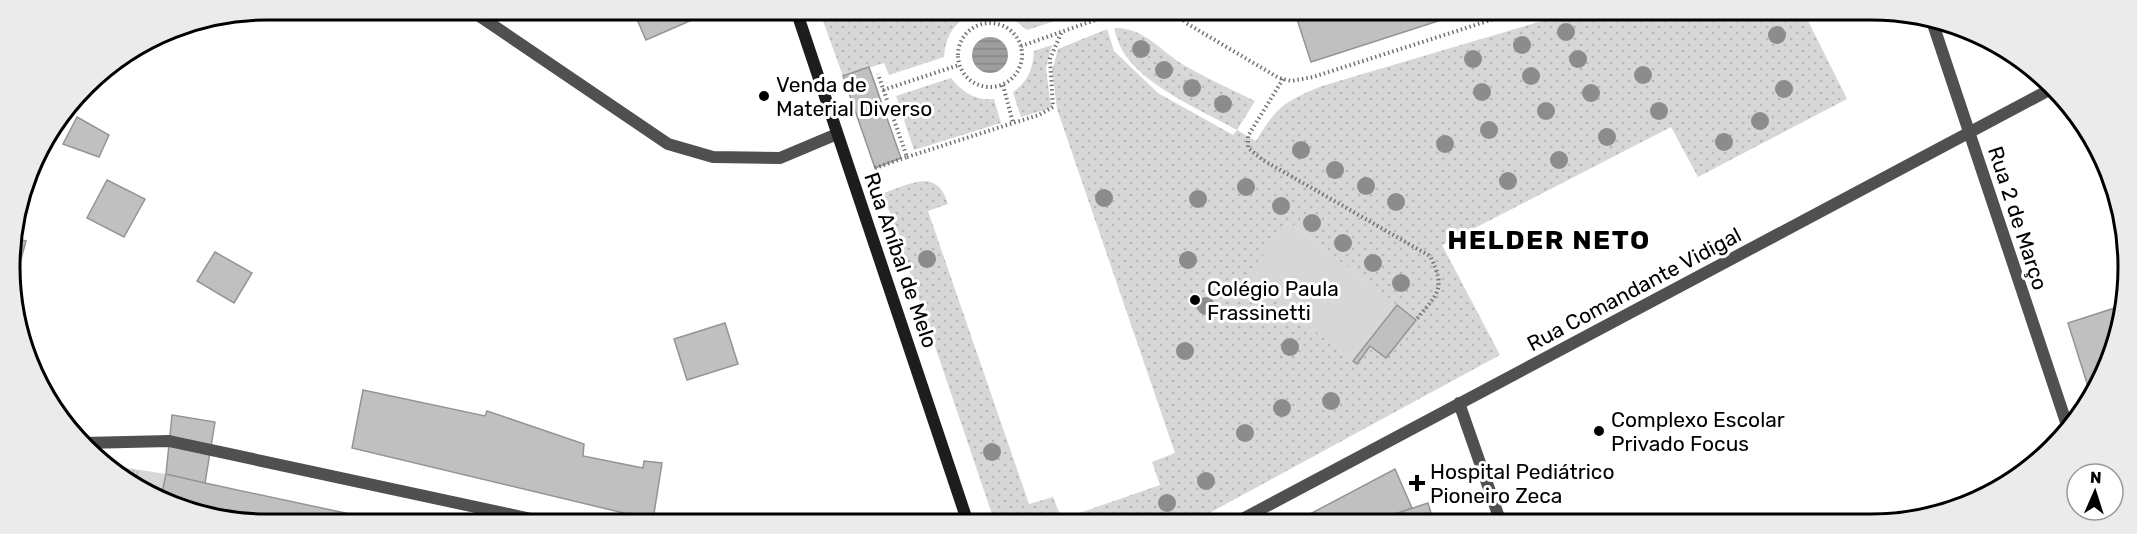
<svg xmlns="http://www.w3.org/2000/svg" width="2137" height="534" font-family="Rubik,sans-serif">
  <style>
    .grass { fill: url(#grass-tufts) }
    .park { fill: #d7d7d7 }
    .garden { fill: url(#garden-dots); fill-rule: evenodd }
    .water { fill: url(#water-rules) }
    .building { fill: #c0c0c0; stroke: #949494; stroke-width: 1.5 }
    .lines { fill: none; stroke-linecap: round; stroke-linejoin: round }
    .path { stroke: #727272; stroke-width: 4; stroke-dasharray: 1.5 3; stroke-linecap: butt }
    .lane { stroke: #505050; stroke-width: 12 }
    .street { stroke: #505050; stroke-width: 12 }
    .secondary { stroke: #1d1d1d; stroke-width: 12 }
    .tree { fill: #8c8c8c }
    .poi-dot { fill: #000; stroke: #fff; stroke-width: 2 }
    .labels { text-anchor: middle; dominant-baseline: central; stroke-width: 6; stroke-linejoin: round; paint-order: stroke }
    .poi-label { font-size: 21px; fill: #000; stroke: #fff; text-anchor: start }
    .street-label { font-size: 21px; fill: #000; stroke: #fff }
    .district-label { font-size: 27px; font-weight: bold; letter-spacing: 1.5px; fill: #000; stroke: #fff }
    .rim { fill: none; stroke: #000; stroke-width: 3 }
  </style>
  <defs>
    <pattern id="grass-tufts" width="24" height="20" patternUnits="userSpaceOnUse" patternTransform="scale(1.5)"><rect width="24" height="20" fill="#d7d7d7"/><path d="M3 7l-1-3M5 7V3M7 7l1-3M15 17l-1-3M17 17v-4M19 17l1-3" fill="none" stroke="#b7b7b7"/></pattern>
    <pattern id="garden-dots" width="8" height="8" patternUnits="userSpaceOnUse" patternTransform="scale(1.5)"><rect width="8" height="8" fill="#d7d7d7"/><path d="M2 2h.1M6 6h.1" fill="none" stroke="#b7b7b7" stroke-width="1.8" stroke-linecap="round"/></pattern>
    <pattern id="water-rules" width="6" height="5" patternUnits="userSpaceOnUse" patternTransform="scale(1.5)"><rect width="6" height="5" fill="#9e9e9e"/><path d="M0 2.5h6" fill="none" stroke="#868686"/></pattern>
  </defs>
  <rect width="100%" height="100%" fill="#fff"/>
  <path class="grass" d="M109 465 166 474 161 498 138 491Z"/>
  <path class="park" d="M1289 222 1397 305 1353 361 1245 277Z"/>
  <path class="garden" d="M819 10H990C962 13 946 29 944 57L889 75 884 63 843 76Z
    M992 10H1089L1027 30 1007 14Z
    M1576 11H1803L1847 99 1698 177 1671 127 1442 245 1500 355 1191 523H995L883 193C911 184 937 167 948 204L928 211 1029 504 1053 497 1062 519 1160 485 1152 462 1175 453 1057 109 1052 71 1058 49 1107 29 1114 51 1158 93 1233 135 1237 130C1201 110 1143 86 1122 50 1118 43 1116 35 1114 28 1146 27 1162 54 1189 68 1210 80 1233 90 1255 101L1237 130 1256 141C1277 106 1285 101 1322 86ZM1289 222 1416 320 1386 358 1370 346 1357 364 1246 277Z
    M1052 45 1046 68 1051 108 1021 117 1013 92C1028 82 1033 68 1034 51Z
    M951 78C962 92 976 101 994 99L1001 123 914 150 896 96Z"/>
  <path class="water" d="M972 55a18 18 0 1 1 36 0a18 18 0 1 1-36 0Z"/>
  <path class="building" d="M633 10H715L646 40Z
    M1294 10 1469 11 1311 62Z
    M869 67 901 158 875 168 843 76Z
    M77 117 109 135 99 157 63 144Z
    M107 180 145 199 124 237 87 218Z
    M13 237 26 241 14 285 10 250Z
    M215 252 252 273 234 303 197 281Z
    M1397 305 1416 320 1386 358 1370 346 1357 364 1353 361Z
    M2124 305 2101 381 2091 396 2068 323Z
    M725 323 738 364 687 380 674 339Z
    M363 390 485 416 487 411 584 444 583 456 643 468 644 461 662 463 653 520 352 448Z
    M172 415 215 422 205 483 166 474Z
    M1395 469 1412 508 1389 516 1392 523H1293Z
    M166 474 205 483 392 523H233L161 498Z
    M1428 503 1434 523H1392L1389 516Z"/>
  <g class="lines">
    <path class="path" d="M1175 10 1186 23 1279 78 1291 81 1313 77 1519 11
      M958 55a32 32 0 1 1 64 0a32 32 0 1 1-64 0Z
      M1021 46 1124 10
      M1283 79 1248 136V148L1263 160 1430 256C1447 289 1437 294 1416 320
      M1003 85 1013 123 1039 115 1053 107 1050 59 1062 31
      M883 90 959 65
      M907 157 1013 123
      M875 168 907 157 878 74"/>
    <path class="lane" d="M84 443 169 441 550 523"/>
    <path class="street" d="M469 9 668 144 713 157 780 158 837 134
      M1932 21 2068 428
      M1459 403 1501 523
      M1235 523 2051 89"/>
    <path class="secondary" d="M796 10 968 523"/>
  </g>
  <g class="tree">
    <circle cx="1566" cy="32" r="9"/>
    <circle cx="1777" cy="35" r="9"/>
    <circle cx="1522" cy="45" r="9"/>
    <circle cx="1141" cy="49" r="9"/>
    <circle cx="1473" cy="59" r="9"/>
    <circle cx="1578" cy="59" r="9"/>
    <circle cx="1164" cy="70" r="9"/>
    <circle cx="1643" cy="75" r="9"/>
    <circle cx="1531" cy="76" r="9"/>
    <circle cx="1192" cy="88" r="9"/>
    <circle cx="1784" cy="89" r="9"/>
    <circle cx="1482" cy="92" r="9"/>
    <circle cx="1591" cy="93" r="9"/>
    <circle cx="1223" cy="104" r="9"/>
    <circle cx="1546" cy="111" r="9"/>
    <circle cx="1659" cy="111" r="9"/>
    <circle cx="1760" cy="121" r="9"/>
    <circle cx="1489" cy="130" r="9"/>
    <circle cx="1607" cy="137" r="9"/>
    <circle cx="1724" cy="142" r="9"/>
    <circle cx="1445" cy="144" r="9"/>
    <circle cx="1301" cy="150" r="9"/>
    <circle cx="1559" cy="160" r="9"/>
    <circle cx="1335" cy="170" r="9"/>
    <circle cx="1508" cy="181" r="9"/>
    <circle cx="1366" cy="186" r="9"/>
    <circle cx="1246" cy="187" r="9"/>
    <circle cx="1104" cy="198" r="9"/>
    <circle cx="1198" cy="199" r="9"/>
    <circle cx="1396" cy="202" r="9"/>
    <circle cx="1281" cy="206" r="9"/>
    <circle cx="1312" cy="223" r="9"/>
    <circle cx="1343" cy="243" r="9"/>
    <circle cx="927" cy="259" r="9"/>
    <circle cx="1188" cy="260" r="9"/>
    <circle cx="1373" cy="263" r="9"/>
    <circle cx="1401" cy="283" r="9"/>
    <circle cx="1206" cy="306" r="9"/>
    <circle cx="1290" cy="347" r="9"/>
    <circle cx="1185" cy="351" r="9"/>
    <circle cx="1331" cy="401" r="9"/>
    <circle cx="1282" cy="408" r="9"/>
    <circle cx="1245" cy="433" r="9"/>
    <circle cx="992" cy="452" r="9"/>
    <circle cx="1206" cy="481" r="9"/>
    <circle cx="1167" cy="503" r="9"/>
  </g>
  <g class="poi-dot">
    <circle cx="764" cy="96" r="6"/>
    <circle cx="1195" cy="300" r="6"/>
    <circle cx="1599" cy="431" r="6"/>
    <path d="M1414 474h6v6h6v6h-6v6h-6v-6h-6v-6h6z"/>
  </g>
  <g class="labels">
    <g class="poi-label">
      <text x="776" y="84">Venda de<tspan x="776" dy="24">Material Diverso</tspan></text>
      <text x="1207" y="288">Colégio Paula<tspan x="1207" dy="24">Frassinetti</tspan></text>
      <text x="1611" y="419">Complexo Escolar<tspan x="1611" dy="24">Privado Focus</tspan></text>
      <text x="1430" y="471">Hospital Pediátrico<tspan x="1430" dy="24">Pioneiro Zeca</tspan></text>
    </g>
    <g class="street-label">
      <text transform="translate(2018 218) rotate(72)">Rua 2 de Março</text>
      <text transform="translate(901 260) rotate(71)">Rua Aníbal de Melo</text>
      <text transform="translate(1634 289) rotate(-28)">Rua Comandante Vidigal</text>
    </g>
    <g class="district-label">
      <text x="1549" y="240">HELDER NETO</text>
    </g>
  </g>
  <path d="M0 0H2137V534H0ZM267 20H1871A247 247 0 0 1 2118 267V267A247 247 0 0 1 1871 514H267A247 247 0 0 1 20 267V267A247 247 0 0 1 267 20Z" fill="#ebebeb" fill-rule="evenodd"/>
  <path class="rim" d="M267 20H1871A247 247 0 0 1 2118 267V267A247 247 0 0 1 1871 514H267A247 247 0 0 1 20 267V267A247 247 0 0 1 267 20Z"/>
  <g transform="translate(2095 492) rotate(3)"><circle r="28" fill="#ffffff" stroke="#999999" stroke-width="1.5"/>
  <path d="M0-4.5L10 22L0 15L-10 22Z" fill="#000000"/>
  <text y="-9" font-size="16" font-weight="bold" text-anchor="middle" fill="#000000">N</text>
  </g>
</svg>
